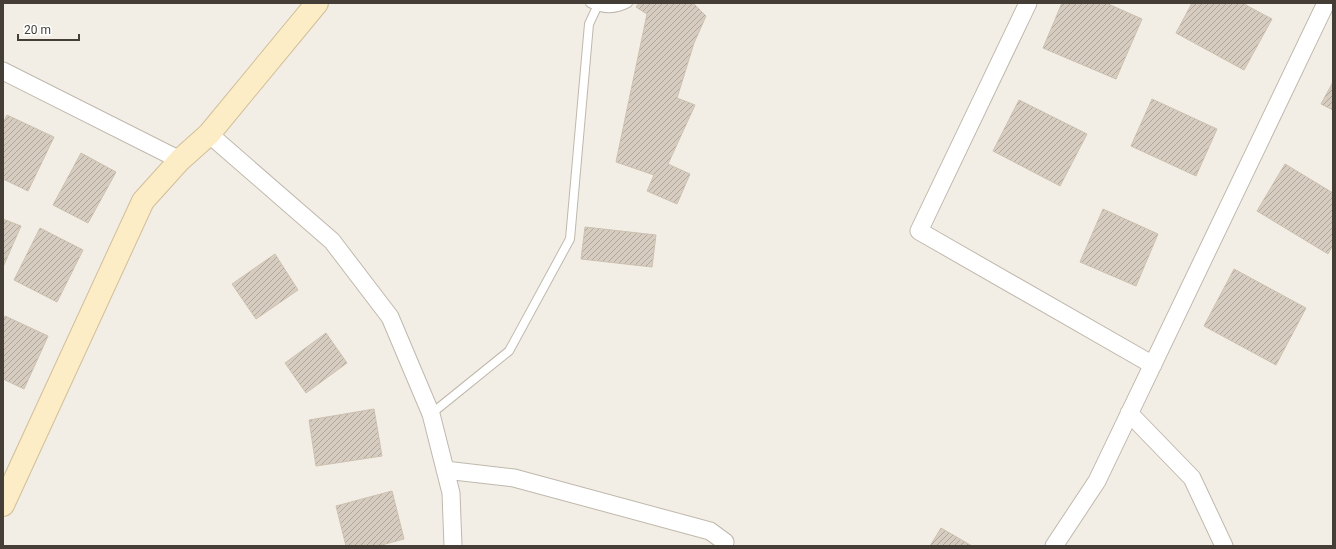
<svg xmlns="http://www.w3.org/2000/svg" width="1336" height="549" font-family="Roboto,sans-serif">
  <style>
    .building { fill: url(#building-hatch); stroke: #cdc1af }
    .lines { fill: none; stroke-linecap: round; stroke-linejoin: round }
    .lane-casing { stroke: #c0b8ac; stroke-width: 10 }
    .street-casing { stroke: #c0b8ac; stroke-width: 19 }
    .secondary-casing { stroke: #d0bf98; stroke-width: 24 }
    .lane { stroke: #fff; stroke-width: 8 }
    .street { stroke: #fff; stroke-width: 17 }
    .secondary { stroke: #fcedc6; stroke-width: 22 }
  </style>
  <defs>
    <pattern id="building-hatch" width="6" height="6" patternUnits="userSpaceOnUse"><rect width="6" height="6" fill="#d6ccbf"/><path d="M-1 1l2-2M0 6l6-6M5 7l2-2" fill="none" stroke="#afa79c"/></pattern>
  </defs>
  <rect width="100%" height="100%" fill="#f2eee6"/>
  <path class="building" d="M639 3H693L706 16 694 43 677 98 695 105 668 164 690 174 677 204 647 191 654 175 616 162 647 14 636 7Z
    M1062 3H1106L1142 19 1116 79 1043 48Z
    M1192 3H1242L1272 19 1244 70 1176 33Z
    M1333 82V110L1321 104Z
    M1152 99 1217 129 1196 176 1131 146Z
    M1019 100 1087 134 1060 186 993 151Z
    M7 115 54 137 28 191 3 179V123Z
    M81 153 116 172 88 223 53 205Z
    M1285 164 1333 193V245L1328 254 1257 211Z
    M1103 209 1158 234 1136 286 1080 262Z
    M3 219 21 226 3 267Z
    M585 227 656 235 652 267 581 259Z
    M40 228 83 250 57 302 14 280Z
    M275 254 298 290 256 319 232 284Z
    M1234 269 1306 308 1276 365 1204 326Z
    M5 316 48 336 24 389 3 379V320Z
    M326 333 347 363 306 393 285 363Z
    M374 409 382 456 316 466 309 420Z
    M392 491 404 539 378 546H346L336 506Z
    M941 528 972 546H930Z"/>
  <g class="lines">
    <g class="lane-casing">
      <path id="lane" d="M590 3C603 10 615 10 628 3
        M431 414 509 351 570 239 589 24 597 7"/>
    </g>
    <g class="street-casing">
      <path id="street" d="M1028 3 919 231 1153 365
        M3 71 180 160
        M209 134 332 241 390 317 431 414 451 493 453 546
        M1129 413 1192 478 1224 546
        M445 470 514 478 710 531 725 542 723 546
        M1054 546 1097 481 1326 3"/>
    </g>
    <g class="secondary-casing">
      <path id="secondary" d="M3 505 143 201 180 160 209 134 317 3"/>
    </g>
    <use href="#lane" class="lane"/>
    <use href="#street" class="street"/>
    <use href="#secondary" class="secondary"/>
  </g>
  <rect width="1336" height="549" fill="none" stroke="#443e36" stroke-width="8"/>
  <path d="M18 34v6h61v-6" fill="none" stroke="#443e36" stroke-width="2"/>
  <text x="24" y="34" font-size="12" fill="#443e36" stroke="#ffffff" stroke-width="3" paint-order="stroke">20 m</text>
</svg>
